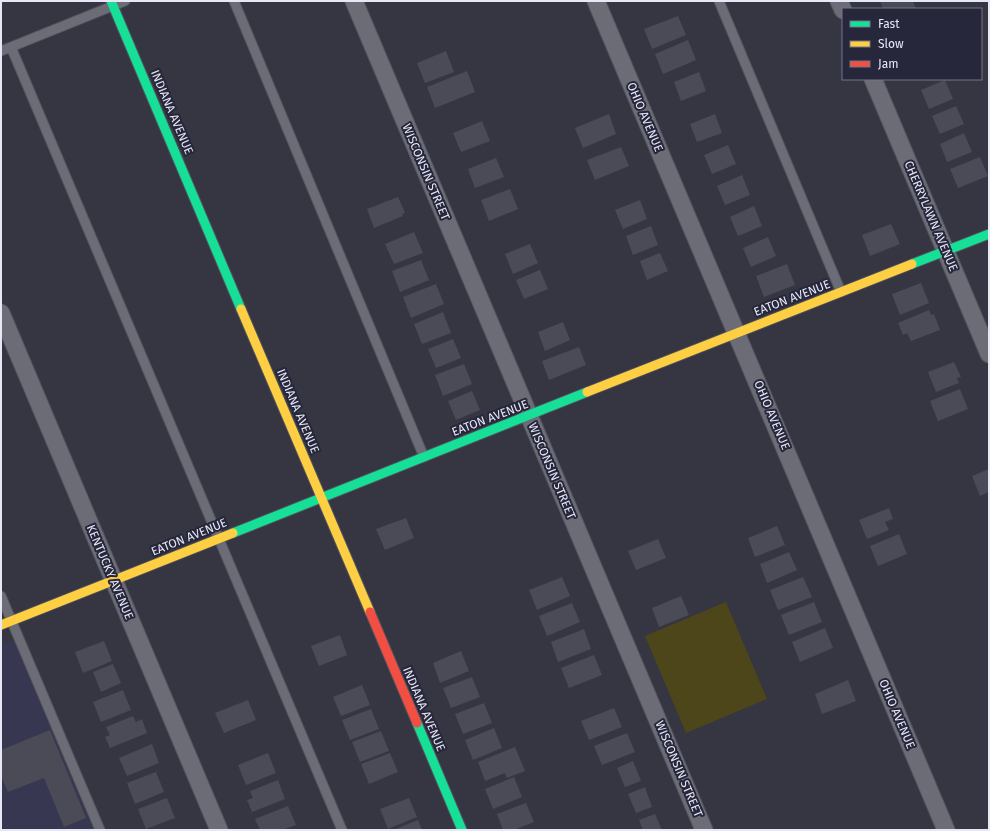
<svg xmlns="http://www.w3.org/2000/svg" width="990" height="831" font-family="'Fira Sans',sans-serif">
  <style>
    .built { fill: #373751 }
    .green { fill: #4c461a }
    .building { fill: #4a4b56 }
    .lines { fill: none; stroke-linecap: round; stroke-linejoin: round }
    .lane-casing { stroke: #53535e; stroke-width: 11 }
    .street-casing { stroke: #53535e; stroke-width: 19 }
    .fast-casing { stroke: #53535e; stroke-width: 11 }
    .slow-casing { stroke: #53535e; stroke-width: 11 }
    .jam-casing { stroke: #53535e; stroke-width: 11 }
    .lane { stroke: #6b6c76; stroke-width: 9 }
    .street { stroke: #6b6c76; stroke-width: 17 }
    .fast { stroke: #16e098; stroke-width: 9 }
    .slow { stroke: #ffcf43; stroke-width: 9 }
    .jam { stroke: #f24e42; stroke-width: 9 }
    .labels { text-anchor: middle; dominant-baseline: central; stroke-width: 4; stroke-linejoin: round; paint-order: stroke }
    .street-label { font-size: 12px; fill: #e7e8f7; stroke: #27273c }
  </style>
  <rect width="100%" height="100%" fill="#353642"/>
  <path class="built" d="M14 640 94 830H4L1 823V645Z"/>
  <path class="green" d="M726 602 767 699 686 733 645 636Z"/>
  <path class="building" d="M880 1H913L916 9H883Z
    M678 16 686 35 652 49 644 29Z
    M688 40 696 60 663 74 655 54Z
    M446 51 454 72 425 83 417 63Z
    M467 71 475 92 435 108 427 87Z
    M699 72 706 91 681 101 674 82Z
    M945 80 953 99 929 109 921 90Z
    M956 106 964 124 940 134 932 116Z
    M609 114 616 134 583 148 575 128Z
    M715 114 722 133 697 142 690 124Z
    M482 121 490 141 461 152 453 133Z
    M964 133 972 152 947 162 940 144Z
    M728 145 736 164 712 174 704 155Z
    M621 147 629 166 595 180 587 160Z
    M980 157 988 176 958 188 950 169Z
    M496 158 504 177 475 188 468 169Z
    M742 175 750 195 725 205 717 186Z
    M510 189 518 209 489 221 481 200Z
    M398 197 405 213 402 214 403 216 374 228 367 209Z
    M640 200 647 219 623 229 615 210Z
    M754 206 762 226 738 236 730 217Z
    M891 224 900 244 870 256 862 235Z
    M651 226 658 245 633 255 626 236Z
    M414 232 423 253 394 264 385 244Z
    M768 237 776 256 751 267 743 248Z
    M530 244 538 263 513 274 505 254Z
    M660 253 668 271 647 280 640 261Z
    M421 260 429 280 400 292 392 271Z
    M787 264 795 285 764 297 756 276Z
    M540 270 548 289 524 299 516 280Z
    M921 283 929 303 900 315 892 294Z
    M436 284 444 304 411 318 403 297Z
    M929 310 931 315 934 314 940 330 911 341 907 333 903 335 898 323Z
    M443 312 451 333 422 344 414 324Z
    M563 322 570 340 545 351 538 332Z
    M453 339 461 358 436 368 428 349Z
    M579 347 586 365 549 380 542 361Z
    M954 362 961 377 957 378 959 383 936 392 928 372Z
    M464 364 472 384 443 396 435 375Z
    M960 389 968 409 938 421 930 401Z
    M472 391 480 410 456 420 448 401Z
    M989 469V492L980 496 972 476Z
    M889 508 893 519 885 522 889 530 867 539 859 520Z
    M406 518 414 538 385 550 376 529Z
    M777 526 785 545 755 557 748 538Z
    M899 534 907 554 878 566 870 546Z
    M658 539 666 558 636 570 628 551Z
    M789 552 797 570 767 583 760 564Z
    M562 577 570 596 537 610 529 590Z
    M803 577 812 597 778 610 770 590Z
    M681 596 689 615 659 627 652 608Z
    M814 602 822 622 789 635 781 615Z
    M572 603 580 622 547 636 539 616Z
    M825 628 833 648 800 662 792 642Z
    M584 629 591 649 558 662 551 642Z
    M340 635 347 655 319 666 311 646Z
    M104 641 112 661 83 673 75 652Z
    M461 651 469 671 440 683 433 663Z
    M594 655 602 675 569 688 561 668Z
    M113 664 121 683 101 692 93 672Z
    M472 677 480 697 451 708 443 688Z
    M848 680 856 701 822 714 815 694Z
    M362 685 370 705 341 716 333 697Z
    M123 690 131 710 101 722 93 702Z
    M248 700 256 720 224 733 215 713Z
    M484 703 492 723 463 734 455 714Z
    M614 708 622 727 589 740 581 721Z
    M371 709 379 729 350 740 342 720Z
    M133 716 136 722 142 719 147 733 110 748 105 737 110 735 106 727Z
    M494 728 502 748 473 760 465 740Z
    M50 730 86 818 64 827 44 778 8 792 1 776V750Z
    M381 731 389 751 360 762 352 742Z
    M627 733 635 752 602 765 594 746Z
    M152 744 159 763 127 776 119 758Z
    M515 747 525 771 507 778 505 773 485 781 478 762Z
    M268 753 276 773 246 785 238 765Z
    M390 753 398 772 369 784 361 764Z
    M633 761 641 781 625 787 617 768Z
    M156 772 164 792 135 804 127 783Z
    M514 777 522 797 493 809 485 789Z
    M278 780 285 799 252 812 247 800 253 798 250 791Z
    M645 787 652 807 636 813 628 794Z
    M167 798 175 818 146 829 138 809Z
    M409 798 417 817 388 829 380 809Z
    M526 803 534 822 514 830H503L497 814Z
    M288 806 296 825 282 830H260L255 819Z
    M655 814 662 830H643L639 820Z
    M418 820 422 830H393Z"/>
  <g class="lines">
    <g class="lane-casing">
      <path id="lane" d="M234 1 424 457
        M719 1 841 292
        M11 47 342 830
        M1 51 125 1
        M1 596 100 830"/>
    </g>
    <g class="street-casing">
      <path id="street" d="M354 1 704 830
        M596 1 946 830
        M839 1 843 10
        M873 79 989 354
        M1 313 219 830"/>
    </g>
    <g class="fast-casing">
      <path id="fast" d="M111 1 241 309
        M912 264 989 234
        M233 533 587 392
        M417 723 462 830"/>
    </g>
    <g class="slow-casing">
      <path id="slow" d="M241 309 370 612
        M587 392 912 264
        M1 625 233 533"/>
    </g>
    <g class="jam-casing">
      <path id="jam" d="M370 612 417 723"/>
    </g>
    <use href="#lane" class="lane"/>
    <use href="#street" class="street"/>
    <use href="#fast" class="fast"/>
    <use href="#slow" class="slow"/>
    <use href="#jam" class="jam"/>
  </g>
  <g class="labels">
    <g class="street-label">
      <text transform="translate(172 112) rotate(67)">INDIANA AVENUE</text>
      <text transform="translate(645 117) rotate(67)">OHIO AVENUE</text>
      <text transform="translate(426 172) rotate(67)">WISCONSIN STREET</text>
      <text transform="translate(931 216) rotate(67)">CHERRYLAWN AVENUE</text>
      <text transform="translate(792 298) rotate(-21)">EATON AVENUE</text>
      <text transform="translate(298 411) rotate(67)">INDIANA AVENUE</text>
      <text transform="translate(772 415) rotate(67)">OHIO AVENUE</text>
      <text transform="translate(490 418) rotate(-21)">EATON AVENUE</text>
      <text transform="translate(552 471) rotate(67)">WISCONSIN STREET</text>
      <text transform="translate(189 537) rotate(-22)">EATON AVENUE</text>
      <text transform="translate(110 572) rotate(67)">KENTUCKY AVENUE</text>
      <text transform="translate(424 709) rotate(67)">INDIANA AVENUE</text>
      <text transform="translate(897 714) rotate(67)">OHIO AVENUE</text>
      <text transform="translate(679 769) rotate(67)">WISCONSIN STREET</text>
    </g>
  </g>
  <rect width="990" height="831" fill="none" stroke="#e7e8f7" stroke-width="4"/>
  <rect x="842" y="8" width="140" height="72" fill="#27273c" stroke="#747487"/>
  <rect x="850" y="21" width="20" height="6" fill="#16e098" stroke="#747487"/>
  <text x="878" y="28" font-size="12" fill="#e7e8f7">Fast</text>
  <rect x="850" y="41" width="20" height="6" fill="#ffcf43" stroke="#747487"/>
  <text x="878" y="48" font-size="12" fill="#e7e8f7">Slow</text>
  <rect x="850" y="61" width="20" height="6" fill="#f24e42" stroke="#747487"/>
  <text x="878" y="68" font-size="12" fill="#e7e8f7">Jam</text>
</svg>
